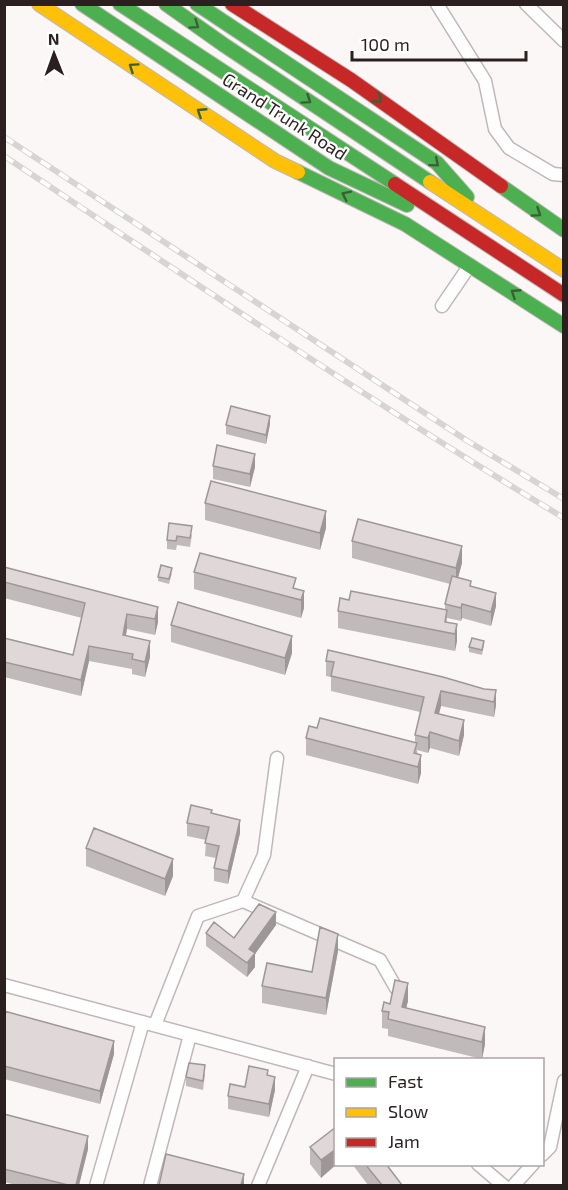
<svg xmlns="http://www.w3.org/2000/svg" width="568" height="1190" font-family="'Exo 2',sans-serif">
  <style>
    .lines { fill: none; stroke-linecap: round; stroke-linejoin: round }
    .street-casing { stroke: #c0b8b8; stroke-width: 15 }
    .fast-casing { stroke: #c0b8b8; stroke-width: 16 }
    .slow-casing { stroke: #c0b8b8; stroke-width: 16 }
    .jam-casing { stroke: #c0b8b8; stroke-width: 16 }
    .street { stroke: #fffefe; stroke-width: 12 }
    .fast { stroke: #4caf50; stroke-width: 14 }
    .slow { stroke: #ffc107; stroke-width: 14 }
    .jam { stroke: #c62828; stroke-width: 14 }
    .rail-casing { stroke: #d7d4d4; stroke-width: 6 }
    .rail { stroke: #fff; stroke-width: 4; stroke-dasharray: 11; stroke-linecap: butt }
    .wall { fill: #c1baba }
    .shaded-wall { fill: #9d9797 }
    .building { fill: #e0d8d8; stroke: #9d9797; stroke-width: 1.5 }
    .oneway { stroke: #3a6035 }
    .labels { text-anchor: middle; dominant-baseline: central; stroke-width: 4.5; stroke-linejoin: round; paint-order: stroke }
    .street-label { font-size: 18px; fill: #2b1f1f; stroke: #fff }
  </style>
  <rect width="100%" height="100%" fill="#fcf7f7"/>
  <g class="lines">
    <g class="street-casing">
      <path id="street" d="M437 4 485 81 495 129 509 148 553 174 564 175
        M526 4 564 41
        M442 306 470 265
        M243 901 380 960 396 988
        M4 985 336 1074
        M155 1025 198 916 243 901 264 855 277 758
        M542 1155 550 1147 564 1081
        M478 1164 504 1186
        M96 1186 143 1022
        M150 1186 190 1035
        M258 1186 308 1066
        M513 1186 533 1164"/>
    </g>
    <g class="fast-casing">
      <path id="fast" d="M82 4 329 168 407 205
        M120 4 395 184
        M166 4 224 45 430 182
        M197 4 437 163 467 197
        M298 172 405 224 564 326
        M501 186 564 230"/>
    </g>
    <g class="slow-casing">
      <path id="slow" d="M39 4 275 161 298 172
        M430 182 564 270"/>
    </g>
    <g class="jam-casing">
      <path id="jam" d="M232 4 351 80 501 186
        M395 184 564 295"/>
    </g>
    <use href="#street" class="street"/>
    <use href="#fast" class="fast"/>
    <use href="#slow" class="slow"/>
    <use href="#jam" class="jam"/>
    <g class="rail-casing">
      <path id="rail" d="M4 137 466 440 564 499
        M4 156C189 279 373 403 564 518"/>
    </g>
    <use href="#rail" class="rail"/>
  </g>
  <path class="wall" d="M270 424 266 444 226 434V425Z
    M213 466 255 467 250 487 213 479Z
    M205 503 326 528 320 550 205 520Z
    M169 523 192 535 190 547 177 545 176 550 167 549V540Z
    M352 541 462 563 458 578 471 586 496 606 491 626 462 618 461 621 447 618V622L457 624V641L455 651 338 628V611L349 600 445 609V604L450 584 352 558Z
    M4 567 158 607V622L155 635 127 629 126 636 150 657 145 677 132 674V669L89 661 81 696 4 677V638L73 655 82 618 4 598Z
    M194 572 304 591V608L301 618 194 589Z
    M172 573 169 584 158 581V577Z
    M171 625 292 653 285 675 171 642Z
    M484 645 482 655 469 652V647Z
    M326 661 484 689 496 690V705L494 717 441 706 439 714 464 735 459 756 430 748 428 753 417 750 421 773 418 784 306 755V738L317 728 415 743V735L420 712 331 691V677L326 676Z
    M212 814 240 833 228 884 214 881V868L216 858 205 856 206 840 187 836V823Z
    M86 848 173 876 165 896 86 866Z
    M276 925 255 954V967L247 977 206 946V933L234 938Z
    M338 951 326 1015 262 1003V986L312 972Z
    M408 1001 406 1008 485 1027V1044L482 1059 388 1036V1029L382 1028V1011L390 1004Z
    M4 1011 114 1054 100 1104 4 1079Z
    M205 1074 203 1090 186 1086V1077Z
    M268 1076 275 1090 269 1117 228 1109V1096Z
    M4 1114 88 1149 79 1185H16L4 1182Z
    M336 1127 321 1178 310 1164V1147Z
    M352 1164H386L402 1185H368Z"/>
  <path class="shaded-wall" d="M270 416V424L266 444V435Z
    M255 454V467L250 487V474Z
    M326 511V528L320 550V533Z
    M462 546V563L456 585V568Z
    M304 591V608L301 618V600Z
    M496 593V606L491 626V612Z
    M462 604V618L461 621V608Z
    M158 607V622L155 635V619Z
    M127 614V629L123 650V635Z
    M457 624V641L455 651V634Z
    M292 636V653L285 675V658Z
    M150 641V657L145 677V662Z
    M89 646V661L81 696V680Z
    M496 690V705L494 717V702Z
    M441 691V706L435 728V713Z
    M464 720V735L459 756V741Z
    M430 732V748L428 753V738Z
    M421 755V773L418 784V767Z
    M240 820V833L228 884V871Z
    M173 859V876L165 896V879Z
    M276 912V925L255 954V967L247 977 249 949Z
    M338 934V951L326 1015V998Z
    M408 983V1001L402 1024V1007Z
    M485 1027V1044L482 1059V1042Z
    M114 1041V1054L100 1104V1091Z
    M275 1077V1090L269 1117V1104Z
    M88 1136V1149L79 1185H76Z
    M336 1149V1164H337L321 1178V1160Z
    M244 1174V1185H241Z"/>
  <path class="building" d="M231 406 270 416 266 435 226 425Z
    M217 445 255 454 250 474 213 466Z
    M211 481 326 511 320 533 205 503Z
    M358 519 462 546 456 568 352 541Z
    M169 523 192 526 190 538 177 536 176 541 167 540Z
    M200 553 296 578 293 588 304 591 301 600 194 572Z
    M161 565 172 568 169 579 158 577Z
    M4 567 158 607 155 619 127 614 123 635 150 641 145 662 132 659 133 654 89 646 81 680 4 662V638L73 655 85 603 4 582Z
    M452 576 471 581 470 586 496 593 491 612 462 604 461 608 445 604Z
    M351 591 447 610 445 622 457 624 455 634 338 611 340 598 349 600Z
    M178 602 292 636 285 658 171 625Z
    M472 638 484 641 482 650 469 647Z
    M328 650 443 677 484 689 496 690 494 702 441 691 435 713 464 720 459 741 430 732 428 738 415 735 424 697 331 676 334 662 326 661Z
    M320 718 417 743 414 753 421 755 418 767 306 738 309 726 317 728Z
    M191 805 212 810 211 813 240 820 228 871 214 868 219 846 205 843 209 827 187 823Z
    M94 828 173 859 165 879 86 848Z
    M259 904 276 912 249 949 255 953 247 963 206 933 214 922 234 938Z
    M320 927 338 934 326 998 262 986 267 963 312 972Z
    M395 980 408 983 402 1007 485 1027 482 1042 388 1019 389 1012 382 1011 384 1002 390 1004Z
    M4 1011 114 1041 100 1091 4 1066Z
    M189 1063 205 1065 203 1081 186 1077Z
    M249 1066 268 1070 267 1075 275 1077 269 1104 228 1096 230 1084 245 1087Z
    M4 1114 88 1136 76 1185H68L4 1169Z
    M336 1127V1149L321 1160 310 1147Z
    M166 1154 244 1174 241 1185H159Z
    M365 1164H386L402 1185H382Z"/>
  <defs><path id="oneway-chevron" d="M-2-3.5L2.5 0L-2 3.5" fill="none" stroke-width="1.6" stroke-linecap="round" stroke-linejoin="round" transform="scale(1.5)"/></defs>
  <g class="oneway">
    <use href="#oneway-chevron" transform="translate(195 25) rotate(35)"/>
    <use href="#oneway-chevron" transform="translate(133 67) rotate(-146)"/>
    <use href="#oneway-chevron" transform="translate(378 99) rotate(36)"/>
    <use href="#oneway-chevron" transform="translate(307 100) rotate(34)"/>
    <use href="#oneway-chevron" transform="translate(201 112) rotate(-147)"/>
    <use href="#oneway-chevron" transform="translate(435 163) rotate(40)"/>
    <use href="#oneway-chevron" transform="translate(346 195) rotate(-154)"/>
    <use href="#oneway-chevron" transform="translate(537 213) rotate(34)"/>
    <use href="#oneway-chevron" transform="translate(515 293) rotate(-147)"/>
  </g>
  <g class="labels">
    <g class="street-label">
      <text transform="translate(285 116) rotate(33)">Grand Trunk Road</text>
    </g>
  </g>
  <rect width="568" height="1190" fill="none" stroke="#2b1f1f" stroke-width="12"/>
  <rect x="334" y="1058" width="210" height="108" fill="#ffffff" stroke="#aaa5a5" stroke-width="1.5"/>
  <rect x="346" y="1078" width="30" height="9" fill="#4caf50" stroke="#aaa5a5" stroke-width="1.5"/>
  <text x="388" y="1088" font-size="18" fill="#2b1f1f">Fast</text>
  <rect x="346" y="1108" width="30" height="9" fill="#ffc107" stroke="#aaa5a5" stroke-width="1.5"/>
  <text x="388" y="1118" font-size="18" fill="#2b1f1f">Slow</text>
  <rect x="346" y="1138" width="30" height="9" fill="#c62828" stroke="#aaa5a5" stroke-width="1.5"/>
  <text x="388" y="1148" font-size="18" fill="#2b1f1f">Jam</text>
  <g transform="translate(54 54) rotate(359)" stroke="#ffffff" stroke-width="4.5" paint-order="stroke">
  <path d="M0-4.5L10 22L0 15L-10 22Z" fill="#2b1f1f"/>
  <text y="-9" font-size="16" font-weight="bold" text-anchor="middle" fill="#2b1f1f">N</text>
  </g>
  <path d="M352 51v9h174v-9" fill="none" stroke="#2b1f1f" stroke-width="3"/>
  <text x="361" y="51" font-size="18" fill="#2b1f1f" stroke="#ffffff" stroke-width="4.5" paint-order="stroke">100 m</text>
</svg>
